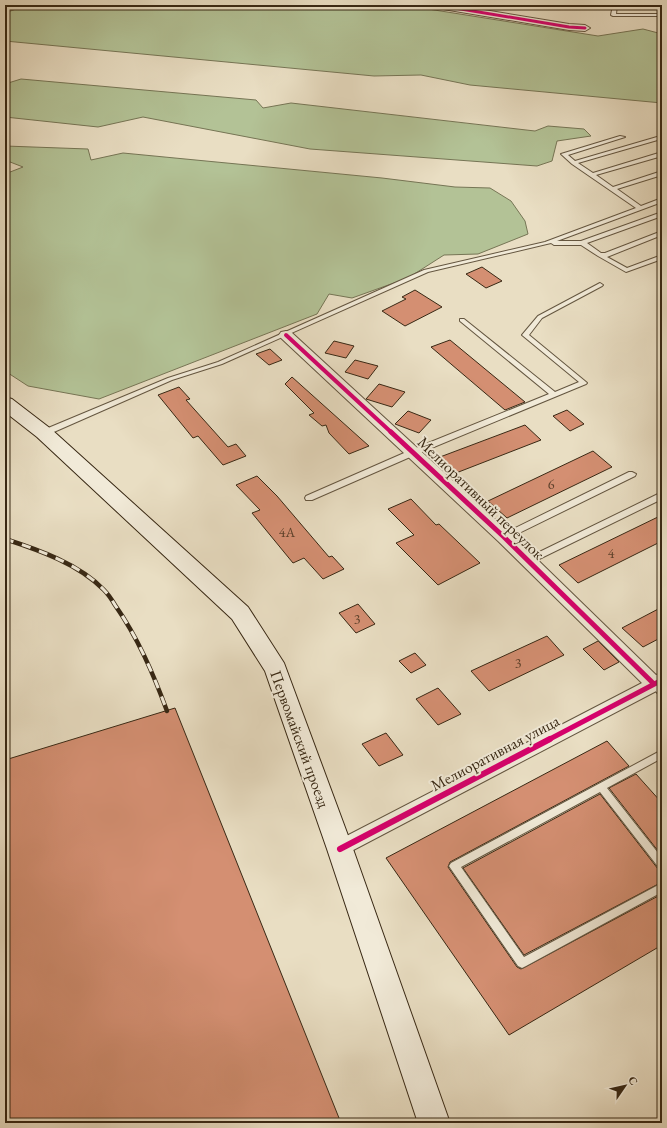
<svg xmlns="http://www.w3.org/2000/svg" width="667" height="1128" font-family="'EB Garamond',serif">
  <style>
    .green { fill: #b3c296; stroke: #767555 }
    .building { fill: #d48f72; stroke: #382814 }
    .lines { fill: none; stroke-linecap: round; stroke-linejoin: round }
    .service-casing { stroke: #645640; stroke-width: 2 }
    .minor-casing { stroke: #645640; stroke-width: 2 }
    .secondary-casing { stroke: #382814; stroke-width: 2 }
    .service { fill: #f1ead8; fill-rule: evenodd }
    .minor { fill: #f1ead8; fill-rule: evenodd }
    .secondary { fill: #f1ead8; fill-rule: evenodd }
    .rail-casing { stroke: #382814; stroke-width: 4.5 }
    .rail { stroke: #f1ead8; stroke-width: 3; stroke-dasharray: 9; stroke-linecap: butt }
    .cycleway-far3-casing { stroke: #f1ead8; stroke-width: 4.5 }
    .cycleway-far2-casing { stroke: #f1ead8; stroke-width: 6 }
    .cycleway-far1-casing { stroke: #f1ead8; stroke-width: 8 }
    .cycleway-casing { stroke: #f1ead8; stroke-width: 9 }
    .cycleway-far3 { stroke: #d6006c; stroke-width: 3 }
    .cycleway-far2 { stroke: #d6006c; stroke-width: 4 }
    .cycleway-far1 { stroke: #d6006c; stroke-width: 5 }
    .cycleway { stroke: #d6006c; stroke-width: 6 }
    .labels { text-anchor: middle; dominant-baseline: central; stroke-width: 4; stroke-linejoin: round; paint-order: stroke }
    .number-label { font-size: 14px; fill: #5f422c }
    .street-label { font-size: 16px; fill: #382814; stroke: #f1ead8 }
  </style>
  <rect width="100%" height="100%" fill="#e9dec3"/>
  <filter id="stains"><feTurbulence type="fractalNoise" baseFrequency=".005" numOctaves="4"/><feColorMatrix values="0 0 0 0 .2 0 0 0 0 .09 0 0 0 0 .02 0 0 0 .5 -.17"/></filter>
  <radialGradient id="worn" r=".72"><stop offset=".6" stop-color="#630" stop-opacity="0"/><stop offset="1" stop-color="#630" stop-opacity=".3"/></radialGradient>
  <path class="green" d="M27 5H403L598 36 643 29 662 34V103L470 85 421 75 374 76 5 41V13Z
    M21 79 256 100 263 108 291 103 535 131 548 126 584 129 591 136 557 141 552 161 537 166 310 149 143 117 98 127 5 117V84Z
    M5 146 88 149 91 160 123 153 382 178 455 187 490 188 511 201 525 221 528 234 478 254 444 255 408 278 352 298 329 294 317 314 99 399 28 386 5 371V174L23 167 5 160Z"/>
  <path class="building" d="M482 267 502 281 486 288 466 274Z
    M415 290 442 307 405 326 382 311 406 299 402 297Z
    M450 340 525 402 505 410 431 347Z
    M334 341 354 346 346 358 325 353Z
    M270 349 282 360 269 365 256 354Z
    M355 360 378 366 368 379 345 372Z
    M292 377 360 438 369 446 349 454 329 433 326 425 322 426 309 415 314 413 285 384Z
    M379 384 405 392 392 407 366 399Z
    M179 387 190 399 186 400 228 447 236 444 246 456 223 465 198 436 193 438 158 395Z
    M567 410 584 424 570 431 553 416Z
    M408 411 431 420 419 433 395 424Z
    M525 425 541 440 456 473 440 457Z
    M593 451 612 467 507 518 488 501Z
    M257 476 277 496 329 557 332 556 344 569 323 579 304 558 293 563 252 513 260 510 236 485Z
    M411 499 436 525 439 524 480 563 438 585 396 543 414 535 388 509Z
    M662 515V541L578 583 559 565Z
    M358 604 375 624 356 633 339 613Z
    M662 607V637L643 647 622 628Z
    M547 636 564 655 489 691 471 671Z
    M598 641 619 662 604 670 583 649Z
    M415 653 426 665 411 673 399 661Z
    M438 688 461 714 438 725 416 699Z
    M175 708 341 1123H5V760Z
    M386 733 403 755 379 766 362 744Z
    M607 741 629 766 450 862 448 867 517 967 521 969 662 894V945L509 1035 386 858Z
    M636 774 662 803V856L609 788Z
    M600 794 658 869 662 870V882L524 955 463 868Z"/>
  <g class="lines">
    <g class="service-casing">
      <path id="service" d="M613 5H617L616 14H662V16H613L611 15Z
        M620 136 625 137 568 155 575 161 657 137H661V139L578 163 593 173 662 152V156L596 175 613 187 662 171V175L617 189 641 206 662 198V202L557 241H581L662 212V216L587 243 601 253H605L662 231V235L607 257 627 268 662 255V259L626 272 598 256 581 245H554L551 243 428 272 222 364 172 380 47 435H41L40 433 41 431 168 378 218 362 424 270 545 242 636 208 572 164 561 154Z
        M600 283 603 285 602 286 542 318 529 335 586 382 587 383 586 384 417 454 312 500H306L305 498 306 496 411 450 549 394 460 321V319H464L555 392 579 382 522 335 538 316Z
        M629 472H632L636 474 635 476 507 539 504 540 500 537 501 535Z
        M658 494H662V499L531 563 528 564 524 561 525 559Z
        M654 681 657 682 662 687V696L659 695 650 684 651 682Z
        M662 750V758L607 788 662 858V869L659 868 600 792 461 867 524 957 662 883V892L526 966 522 968 518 966 451 869 449 866 451 863Z"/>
    </g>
    <g class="minor-casing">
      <path id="minor" d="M432 5H453L569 24 585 25 590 28 585 31 569 30 437 8Z
        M286 331 291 332 510 533 656 675 662 673V688L340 857 333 855 330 849 333 843 642 683 498 541 281 338 279 335 281 332Z"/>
    </g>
    <g class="secondary-casing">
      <path id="secondary" d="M5 397 12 399 51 429 248 607 284 663 353 849 450 1123H418L327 849 265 671 232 619 37 437 5 412Z"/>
    </g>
    <use href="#service" class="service"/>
    <use href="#minor" class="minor"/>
    <use href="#secondary" class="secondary"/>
    <g class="rail-casing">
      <path id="rail" d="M5 539C39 550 79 564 104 590 109 595 112 600 115 605 138 638 153 673 167 711"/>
    </g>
    <use href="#rail" class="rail"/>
    <g class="cycleway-far3-casing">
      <path id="cycleway-far3" d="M437 5 569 27 585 28"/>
    </g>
    <g class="cycleway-far2-casing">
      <path id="cycleway-far2" d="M286 335 392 433"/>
    </g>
    <g class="cycleway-far1-casing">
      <path id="cycleway-far1" d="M391 432 504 537 654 684
        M548 740 662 680"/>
    </g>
    <g class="cycleway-casing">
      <path id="cycleway" d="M340 849 550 739"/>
    </g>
    <use href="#cycleway-far3" class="cycleway-far3"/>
    <use href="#cycleway-far2" class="cycleway-far2"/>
    <use href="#cycleway-far1" class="cycleway-far1"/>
    <use href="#cycleway" class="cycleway"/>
  </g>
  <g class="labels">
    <g class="number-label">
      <text x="551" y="484">6</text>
      <text x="287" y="532">4А</text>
      <text x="611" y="553">4</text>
      <text x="357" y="619">3</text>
      <text x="518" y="663">3</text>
    </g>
    <g class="street-label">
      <text transform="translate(481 498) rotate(44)">Мелиоративный переулок</text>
      <text transform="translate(300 739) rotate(70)">Первомайский проезд</text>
      <text transform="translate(495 753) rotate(-28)">Мелиоративная улица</text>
    </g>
  </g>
  <rect width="667" height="1128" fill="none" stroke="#e9dec3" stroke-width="20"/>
  <rect x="6" y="6" width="655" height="1116" fill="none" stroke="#382814" stroke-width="2"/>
  <rect x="10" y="10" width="647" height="1108" fill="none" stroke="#382814"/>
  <g transform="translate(625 1086) rotate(56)" stroke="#f1ead8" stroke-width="3" paint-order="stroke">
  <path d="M0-3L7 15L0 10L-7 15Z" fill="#382814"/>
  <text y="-6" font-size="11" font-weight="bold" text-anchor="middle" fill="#382814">С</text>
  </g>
  <rect width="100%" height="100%" filter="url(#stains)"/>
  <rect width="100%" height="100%" fill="url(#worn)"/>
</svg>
